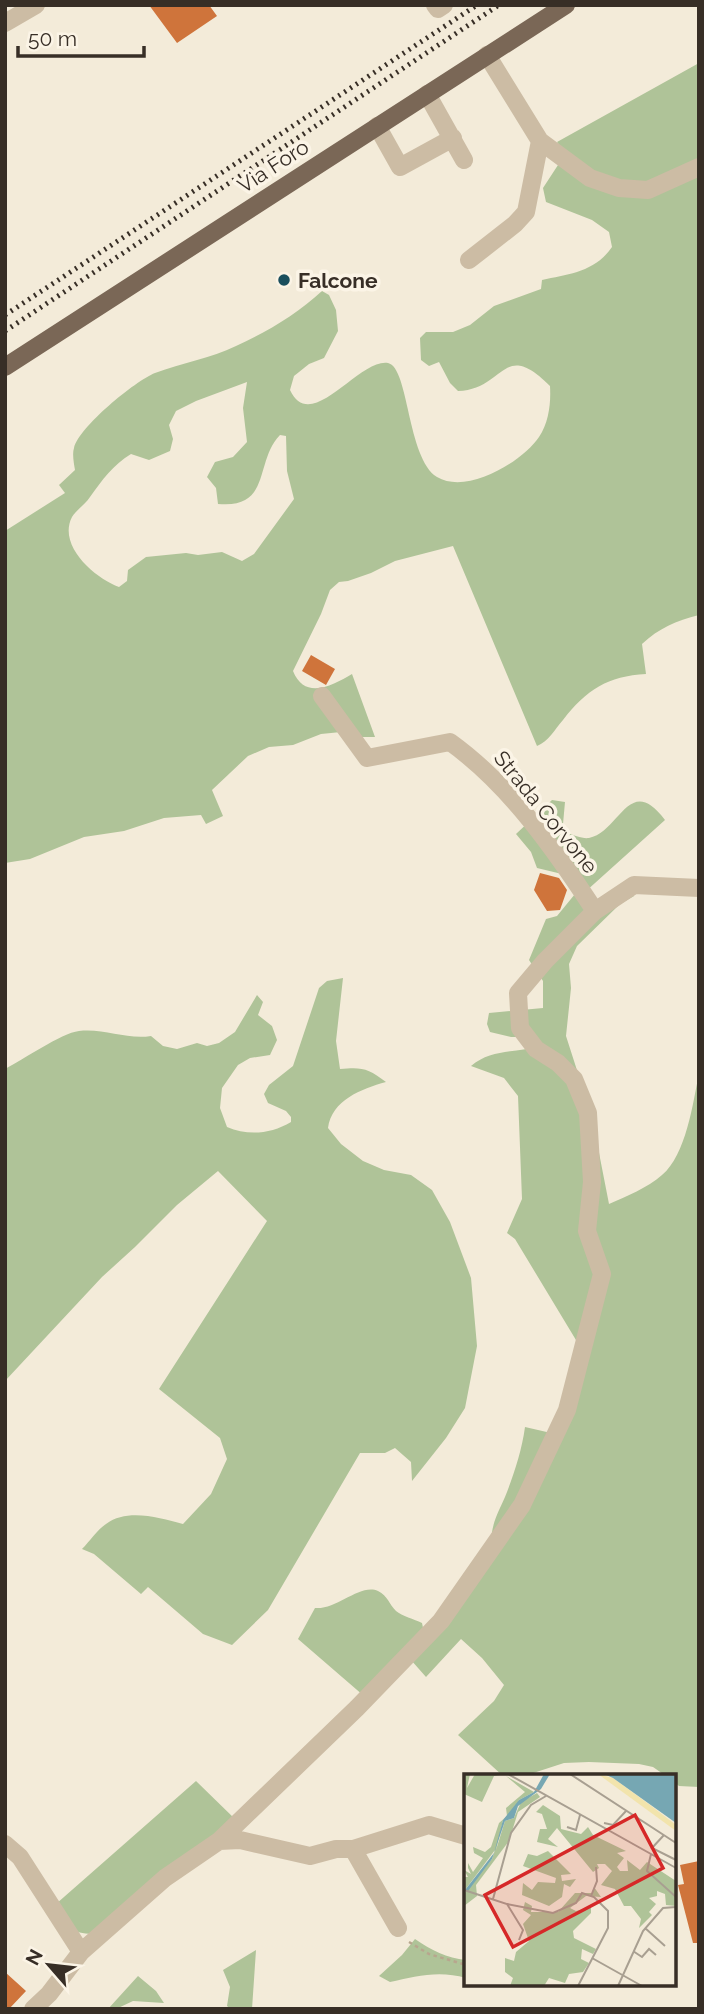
<svg xmlns="http://www.w3.org/2000/svg" width="704" height="2014" font-family="Raleway,sans-serif">
  <style>
    .green { fill: #afc398; fill-rule: evenodd }
    .building { fill: #cf743b }
    .lines { fill: none; stroke-linecap: round; stroke-linejoin: round }
    .path { stroke: #b8a68e; stroke-width: 2.5; stroke-dasharray: 3.5 3.5; stroke-linecap: butt }
    .minor { stroke: #ccbca4; stroke-width: 18 }
    .major { stroke: #7a6756; stroke-width: 18 }
    .rail { stroke: #372e26; stroke-width: 5; stroke-dasharray: 2 5; stroke-linecap: butt }
    .poi-dot { fill: #194e5c; stroke: #fbf4e6; stroke-width: 2.5 }
    .labels { text-anchor: middle; dominant-baseline: central; stroke-width: 7; stroke-linejoin: round; paint-order: stroke }
    .street-label { font-size: 21px; fill: #372e26; stroke: #fbf4e6 }
    .poi-label { font-size: 21px; font-weight: bold; fill: #372e26; stroke: #fbf4e6; text-anchor: start }
    .inset-road { fill: none; stroke: #a89f91; stroke-width: 2 }
    .view { fill: #d62828; fill-opacity: 0.15; stroke: #d62828; stroke-width: 3.5 }
    .inset-edge { fill: none; stroke: #372e26; stroke-width: 3.5 }
  </style>
  <rect width="100%" height="100%" fill="#f3ebd9"/>
  <path class="green" d="M699 63V615C676 621 659 628 642 644L646 674C608 676 586 690 563 720 555 729 548 742 537 746L453 546 395 561 371 573 348 581 339 582 330 590 321 614 293 671C305 701 333 685 352 674L375 737H356L341 732 321 734 293 745 269 747 248 756 212 790 223 816 206 824 201 815 164 818 124 831 84 837 30 859 5 863V531L65 493 59 485 75 470C74 464 72 454 74 448 79 427 135 381 155 373 182 363 211 358 236 346 267 332 297 314 322 291L329 295 336 310 338 331 324 358 309 364 294 376 290 390C311 435 359 358 388 363 409 367 407 458 437 477 467 495 522 462 539 437 549 422 551 403 550 386 502 338 506 389 458 391L450 383 439 362 429 366 421 360 420 338 426 332H453L470 325 494 306 541 289 542 280C569 274 595 272 612 247L609 232 592 220 546 202 543 188 558 165 562 149 557 142ZM247 382 243 408 247 442 233 457 215 462 207 477 216 488 218 504C272 509 254 462 280 435L286 436 287 471 294 499 254 554 242 561 222 552 198 555 186 553 146 557 128 570 127 581 119 587C96 579 57 546 72 517 76 510 86 504 90 497 102 480 113 465 131 454L149 460 170 451 173 439 169 425 176 411 196 401Z
    M552 800 565 802 563 824 567 833C574 835 582 839 589 838 620 832 629 772 665 820L585 892 595 908 633 883 634 896 620 904 577 946 569 964 571 988 566 1036 592 1117 609 1204C627 1196 647 1188 662 1175 686 1155 693 1103 699 1073V1787L679 1786 674 1782V1776H666L653 1767 639 1764 589 1762 564 1763 524 1776H503L458 1735 494 1701 504 1685 482 1658 461 1639 426 1677 411 1660 364 1696 298 1639 315 1608C337 1610 360 1583 378 1591 388 1596 389 1604 396 1611 402 1616 414 1619 422 1623L425 1637 491 1545C491 1522 499 1512 507 1492 515 1471 522 1449 525 1427L551 1433 579 1345 515 1239 507 1233 522 1199 518 1096 504 1078 471 1066C492 1048 518 1053 542 1046L533 1037H511L490 1032 487 1024 489 1013 543 1008V981L529 960 546 919 557 916 575 894 562 874 537 868 531 852 516 834Z
    M343 978 336 1041 340 1069C362 1067 368 1068 386 1082 361 1089 332 1100 328 1128L341 1144 363 1161 384 1170 411 1175 432 1190 450 1222 471 1278 477 1346 465 1408 446 1438 412 1481 411 1462 395 1448 385 1453H360L268 1610 232 1645 203 1634 148 1587 141 1594 94 1554 82 1549C90 1541 97 1530 106 1524 128 1508 159 1518 183 1524L211 1494 227 1459 220 1438 159 1389 267 1221 218 1171 177 1205 135 1247 102 1277 5 1381V1069C23 1060 61 1033 79 1031 104 1028 127 1040 151 1036L163 1046 177 1049 197 1043 207 1046 219 1043 235 1032 257 995 263 1002 258 1015 272 1026 277 1040 270 1055 250 1058 238 1065 222 1088 220 1108 227 1127C248 1136 271 1134 291 1122V1117L286 1111 268 1103 264 1094 269 1085 293 1066 319 988 327 981Z
    M196 1781 236 1820 97 1933C71 1937 69 1923 56 1904Z
    M415 1939C431 1950 447 1958 466 1960V1978C440 1970 415 1976 390 1982L379 1976 402 1955Z
    M256 1950 252 2009H231L227 2006 230 1987 223 1970Z
    M138 1976 156 1991 164 2003 133 2001 116 2009H108Z"/>
  <path class="building" d="M149 5H209L217 16 177 43Z
    M311 655 335 669 326 685 302 671Z
    M540 873 559 878 567 890 560 910 547 911 534 890Z
    M699 1861V1943H693L678 1885 684 1884 680 1865Z
    M5 1972 26 1991 9 2009H5Z"/>
  <g class="lines">
    <path class="path" d="M409 1942 429 1954 466 1965"/>
    <path class="minor" d="M435 5 438 9 444 5
      M5 23 36 5
      M487 55 540 141 590 178 619 188 648 190 699 167
      M427 94 464 160
      M377 126 400 167 453 138
      M469 260 515 224 526 212 540 141
      M322 696 367 758 450 742C510 785 555 850 595 911
      M219 1841 357 1708 441 1621 522 1505 567 1410 602 1274 587 1231 592 1182 588 1113 574 1079 558 1063 536 1049 520 1028 518 993 545 961 595 911 634 885 699 888
      M5 1844 20 1857 81 1952
      M353 1849 398 1928
      M33 2009 49 1994 81 1952 165 1878 219 1841 240 1840 310 1856 336 1849H353L429 1825 466 1836"/>
    <path class="major" d="M5 367 566 5"/>
    <path class="rail" d="M5 315 477 5
      M5 331 499 5"/>
  </g>
  <circle class="poi-dot" cx="284" cy="280" r="7"/>
  <g class="labels">
    <g class="street-label">
      <text transform="translate(273 166) rotate(-33)">Via Foro</text>
      <text transform="translate(546 812) rotate(51)">Strada Corvone</text>
    </g>
    <g class="poi-label">
      <text x="298" y="280">Falcone</text>
    </g>
  </g>
  <g transform="translate(464 1774)">
    <rect width="212" height="212" fill="#f3ebd9"/>
    <path d="M6 0 3 14 11 0H41L30 2 18 28 0 20V2ZM42 2 70 18 55 26 49 39 39 46 32 76 41 47 50 44 57 28 73 19 76 23 54 38 45 67 12 111 13 122 0 132V120L28 85 31 76 1 116 0 103H4L0 96 7 100 4 94V89L9 98 19 84 10 79 9 73 21 78 27 73 35 49 43 42 42 34 61 18ZM79 31 96 42 97 55 117 60 124 53 129 61 162 77 153 79 160 84 153 93 156 97H164L163 86 176 96 183 88 212 107V132L202 131 201 120 193 117V122L185 124 192 130 185 138 188 141 175 154 177 145 167 132H160L151 115 137 111 148 97 141 90H133L135 94 129 98 93 54 84 65 94 73 73 68 76 55H83L78 40 72 38ZM84 77 107 100 97 101 98 107 112 105 106 113 100 110 98 123 85 132 58 121 59 109 68 116 74 108 91 109 92 104 59 92 64 80 73 82ZM130 113 137 123 122 122 106 134 112 137 127 133V139L109 157 110 164 132 175 129 180 118 175 117 185 125 189 119 198 105 200 101 209 85 204 80 212H46L49 204 41 198V184L50 187 52 178 65 167 59 150 67 141 59 136 61 128 68 132 67 138H94L111 119H128Z" fill="#afc398"/>
    <path d="M134 0 149 4 186 31 212 51V57Z" fill="#f2e4ac"/>
    <path d="M80 0H86L77 15 54 32 50 44 41 47 28 85 4 117 1 116 30 79 39 46 55 26 70 18ZM140 0H212V49L149 4Z" fill="#76a7b3"/>
    <path class="inset-road" d="M44 0 212 94M106 0 212 69M140 49 149 51 162 37M103 53 112 56 116 41M200 61 188 74 212 86M187 80 183 97 212 123M0 116 43 130 59 156 55 166M127 122 133 107 132 93M29 125 47 59 67 31 82 22M43 130 89 139 112 129 118 119 130 123 144 137V154L114 212M181 154 201 172M169 177 178 183 185 175 192 181M128 184 178 212M154 212 179 157 199 134 212 133"/>
    <path class="view" d="M171 41 199 94 49 173 21 121Z"/>
    <rect width="212" height="212" class="inset-edge"/>
  </g>
  <rect width="704" height="2014" fill="none" stroke="#372e26" stroke-width="14"/>
  <g transform="translate(49 1965) rotate(298)" stroke="#fbf4e6" stroke-width="5" paint-order="stroke">
  <path d="M0-5L12 26L0 18L-12 26Z" fill="#372e26"/>
  <text y="-10" font-size="19" font-weight="bold" text-anchor="middle" fill="#372e26">N</text>
  </g>
  <path d="M18 46v10h126v-10" fill="none" stroke="#372e26" stroke-width="3.5"/>
  <text x="28" y="46" font-size="21" fill="#372e26" stroke="#fbf4e6" stroke-width="5" paint-order="stroke">50 m</text>
</svg>
